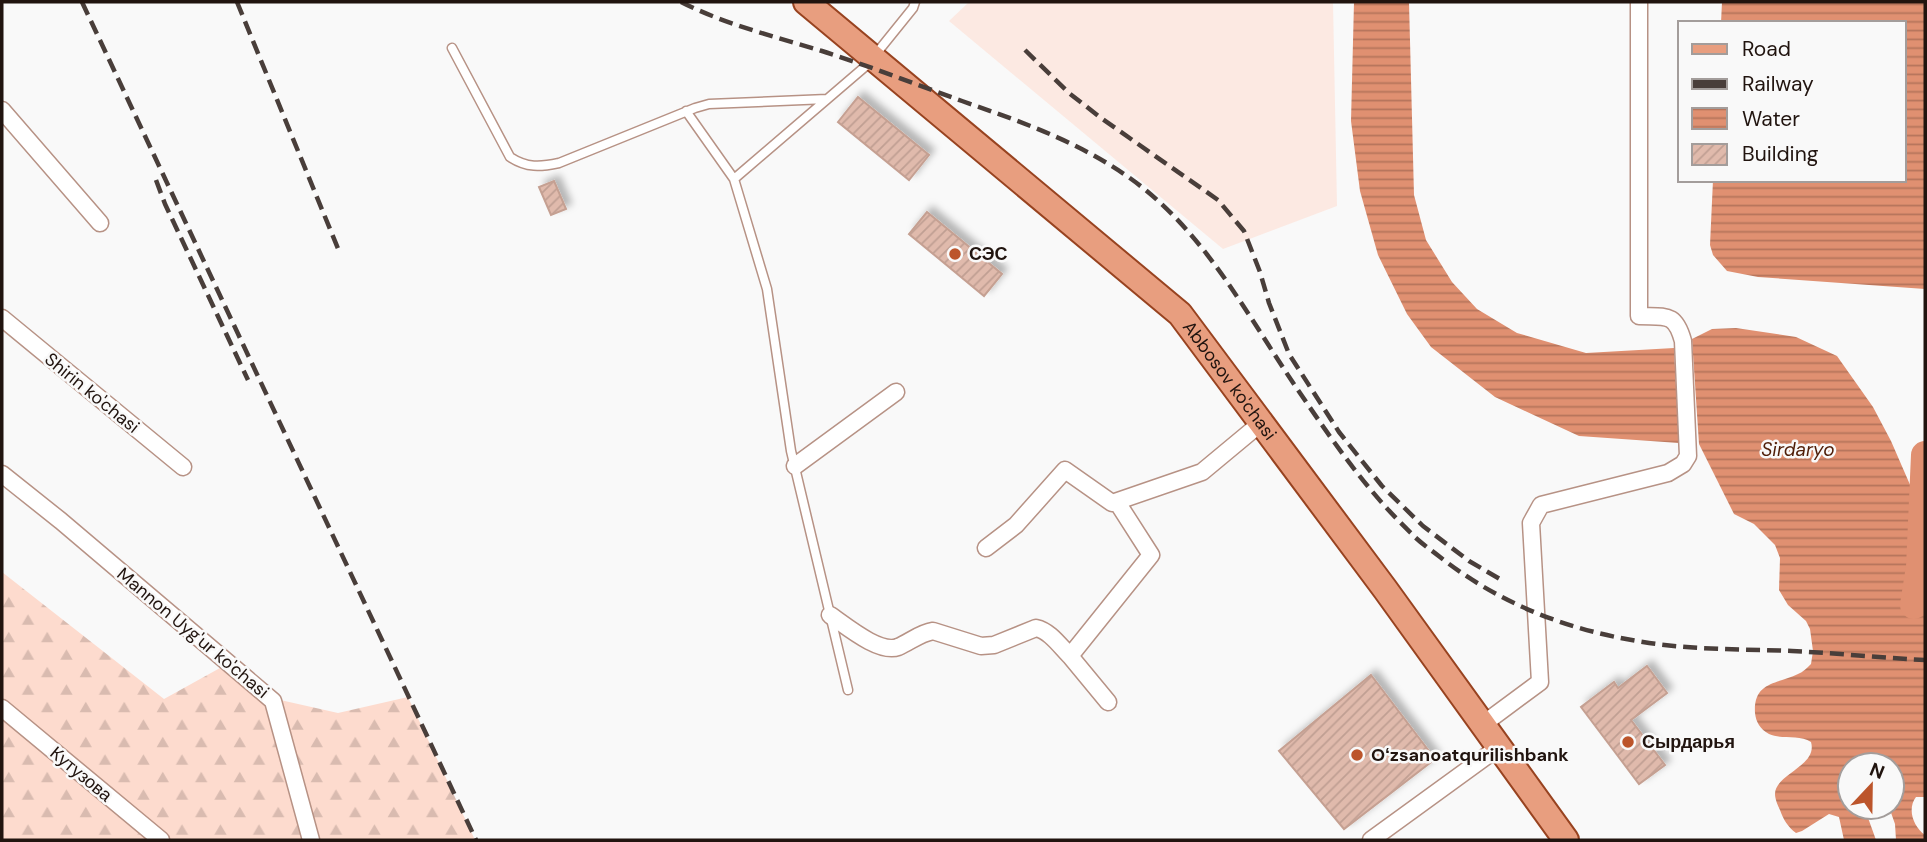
<svg xmlns="http://www.w3.org/2000/svg" width="1927" height="842" font-family="'DM Sans',sans-serif">
  <style>
    .built { fill: #fce9e2 }
    .forest { fill: url(#forest-firs) }
    .water { fill: url(#water-rules) }
    .lines { fill: none; stroke-linecap: round; stroke-linejoin: round }
    .river { stroke: #e09071; stroke-width: 28 }
    .building { fill: url(#building-hatch); stroke: #c5a092; stroke-width: 2; filter: url(#shadow) }
    .lane-casing { stroke: #b79285; stroke-width: 11 }
    .street-casing { stroke: #b79285; stroke-width: 19 }
    .primary-casing { stroke: #984320; stroke-width: 28 }
    .lane { stroke: #fff; stroke-width: 8 }
    .street { stroke: #fff; stroke-width: 16 }
    .primary { stroke: #e89e7f; stroke-width: 24 }
    .rail { stroke: #493e3a; stroke-width: 4.5; stroke-dasharray: 14 7; stroke-linecap: butt }
    .poi-dot { fill: #bc552b; stroke: #f9f9f9; stroke-width: 2.5 }
    .labels { text-anchor: middle; dominant-baseline: central; stroke-width: 5; stroke-linejoin: round; paint-order: stroke }
    .poi-label { font-size: 18px; font-weight: bold; fill: #21140f; stroke: #f9f9f9; text-anchor: start }
    .street-label { font-size: 18px; fill: #21140f; stroke: #f9f9f9 }
    .water-label { font-size: 19px; font-style: italic; fill: #501e08; stroke: #f9f9f9 }
  </style>
  <defs>
    <pattern id="forest-firs" width="22" height="20" patternUnits="userSpaceOnUse" patternTransform="scale(1.75)"><rect width="22" height="20" fill="#fddbce"/><path d="M5 1l3.5 6h-7zM16 11l3.5 6h-7z" fill="#d9bbb0"/></pattern>
    <pattern id="water-rules" width="6" height="5" patternUnits="userSpaceOnUse" patternTransform="scale(1.75)"><rect width="6" height="5" fill="#e09071"/><path d="M0 2.5h6" fill="none" stroke="#b5745b"/></pattern>
    <pattern id="building-hatch" width="6" height="6" patternUnits="userSpaceOnUse" patternTransform="scale(1.75)"><rect width="6" height="6" fill="#e0baac"/><path d="M-1 1l2-2M0 6l6-6M5 7l2-2" fill="none" stroke="#c09f93"/></pattern>
    <filter id="shadow"><feDropShadow dx="5.5" dy="-5.5" stdDeviation="3.5" flood-color="#0004"/></filter>
  </defs>
  <rect width="100%" height="100%" fill="#f9f9f9"/>
  <path class="built" d="M969 2H1333L1337 206 1223 249 949 21Z"/>
  <path class="forest" d="M2 572 164 699 229 663 267 697 338 713 408 697 475 840H2Z"/>
  <path class="water" d="M1354 2H1409L1414 195 1426 240 1452 282 1477 309 1517 333 1586 353 1674 348 1679 443 1579 436 1495 397 1431 347 1407 314 1378 255 1360 191 1351 121Z
    M1722 2H1925V289L1758 277 1727 271 1713 255 1710 245 1713 180H1904V23H1721Z
    M1736 328 1796 337 1837 356 1873 407 1891 441 1911 487 1915 520 1912 536 1913 548 1920 567 1925 571V797H1916C1907 809 1913 826 1925 835V840H1896L1895 824 1889 807H1892V765H1850V807H1867V815L1876 840H1844L1839 817 1829 814 1802 831 1796 833C1788 827 1783 819 1780 810 1778 806 1775 799 1775 794 1775 774 1818 766 1811 742 1799 734 1782 740 1769 734 1760 729 1756 722 1755 713 1753 681 1778 684 1798 674 1803 672 1807 668 1811 664L1813 651 1810 629 1806 621 1788 605 1779 590 1780 558 1775 545 1754 524 1734 514 1699 444 1692 339 1712 329Z"/>
  <g class="lines">
    <path class="river" d="M1914 605 1920 567 1925 455"/>
  </g>
  <path class="building" d="M858 97 929 155 909 180 838 122Z
    M554 181 566 209 551 215 539 187Z
    M927 212 1002 274 984 296 909 234Z
    M1647 666 1667 693 1631 720 1665 765 1639 784 1581 707 1614 682 1618 688Z
    M1371 675 1435 759 1344 829 1279 751Z"/>
  <g class="lines">
    <g class="lane-casing">
      <path id="lane" d="M452 48 510 157C527 168 540 167 559 163L695 108 709 104 827 99
        M686 111 734 179 767 289 791 451 848 690
        M734 179 867 65 913 8 915 2"/>
    </g>
    <g class="street-casing">
      <path id="street" d="M2 110 100 223
        M2 318 183 467
        M795 466 896 392
        M2 474 61 521 273 701 311 840
        M986 548 1016 525 1065 470 1112 503 1202 472 1261 423
        M830 615C845 625 879 654 898 647 910 642 920 633 933 631L981 646 994 645 1036 628C1050 631 1060 646 1070 656
        M1108 702 1070 656 1151 555 1117 502
        M2 708 161 840
        M1482 725 1540 682 1531 523 1541 505 1668 473 1683 464 1688 456 1683 341C1675 312 1666 317 1639 316V2
        M1371 840 1499 747"/>
    </g>
    <g class="primary-casing">
      <g id="primary">
        <path id="s1" d="M806 2 1180 314 1385 589 1566 840"/>
      </g>
    </g>
    <use href="#lane" class="lane"/>
    <use href="#street" class="street"/>
    <use href="#primary" class="primary"/>
    <path class="rail" d="M82 2 476 840
      M237 2 339 251
      M681 2C724 24 776 37 822 51 869 66 915 84 962 101 1019 121 1074 140 1124 174 1204 228 1247 316 1300 393 1334 443 1368 492 1411 533 1419 542 1430 549 1440 557 1500 604 1567 630 1643 642 1692 650 1742 649 1792 651 1836 653 1881 658 1925 660
      M1025 50 1069 93 1101 118 1218 200 1244 231 1260 272 1269 303 1289 354 1339 432 1382 486 1423 526 1469 561 1505 582
      M156 180 165 204 248 380"/>
  </g>
  <g class="poi-dot">
    <circle cx="955" cy="254" r="7"/>
    <circle cx="1628" cy="742" r="7"/>
    <circle cx="1357" cy="755" r="7"/>
  </g>
  <g class="labels">
    <g class="poi-label">
      <text x="969" y="254">СЭС</text>
      <text x="1642" y="742">Сырдарья</text>
      <text x="1371" y="755">Oʻzsanoatqurilishbank</text>
    </g>
    <g class="street-label">
      <text stroke="none"><textPath href="#s1" startOffset="570">Abbosov ko'chasi</textPath></text>
      <text transform="translate(92 393) rotate(39)">Shirin ko'chasi</text>
      <text transform="translate(193 633) rotate(40)">Mannon Uyg'ur ko'chasi</text>
      <text transform="translate(81 774) rotate(40)">Кутузова</text>
    </g>
    <g class="water-label">
      <text x="1798" y="449">Sirdaryo</text>
    </g>
  </g>
  <rect width="1927" height="842" fill="none" stroke="#21140f" stroke-width="7"/>
  <rect x="1678" y="21" width="228" height="161" fill="#f9f9f9" stroke="#a39d9b" stroke-width="2"/>
  <rect x="1692" y="44" width="35" height="10" fill="#e89e7f" stroke="#a39d9b" stroke-width="2"/>
  <text x="1742" y="56" font-size="21" fill="#21140f">Road</text>
  <rect x="1692" y="79" width="35" height="10" fill="#493e3a" stroke="#a39d9b" stroke-width="2"/>
  <text x="1742" y="91" font-size="21" fill="#21140f">Railway</text>
  <rect x="1692" y="108" width="35" height="21" fill="url(#water-rules)" stroke="#a39d9b" stroke-width="2"/>
  <text x="1742" y="126" font-size="21" fill="#21140f">Water</text>
  <rect x="1692" y="144" width="35" height="21" fill="url(#building-hatch)" stroke="#a39d9b" stroke-width="2"/>
  <text x="1742" y="161" font-size="21" fill="#21140f">Building</text>
  <g transform="translate(1871 786) rotate(22)"><circle r="33" fill="#f9f9f9" stroke="#a39d9b" stroke-width="2"/>
  <path d="M0-5L12 26L0 18L-12 26Z" fill="#bc552b"/>
  <text y="-10" font-size="19" font-weight="bold" text-anchor="middle" fill="#21140f">N</text>
  </g>
</svg>
